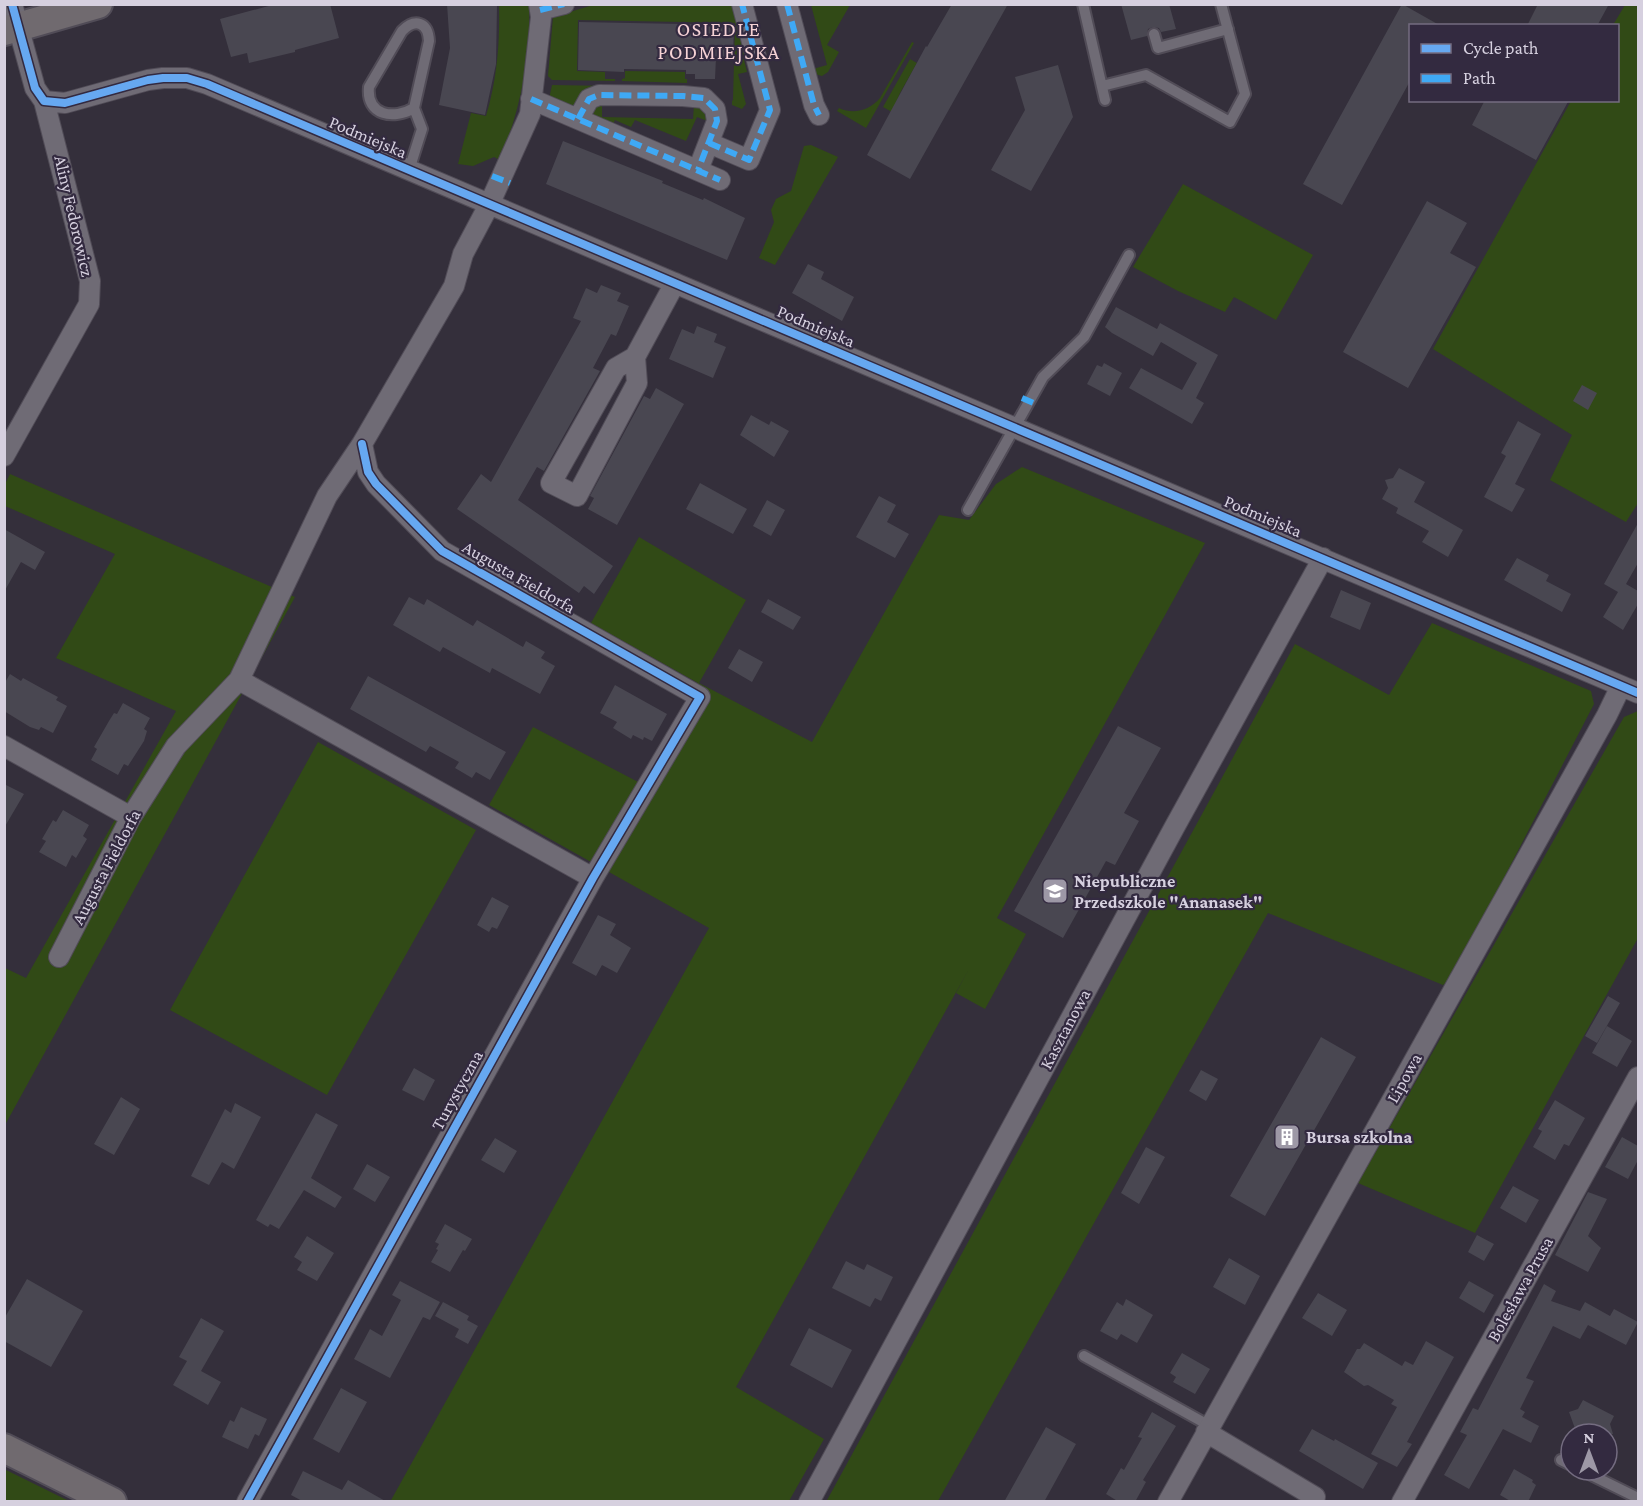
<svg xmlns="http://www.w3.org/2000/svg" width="1643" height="1506" font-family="'Crimson Pro',serif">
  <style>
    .green { fill: #314a16 }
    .building { fill: #494751 }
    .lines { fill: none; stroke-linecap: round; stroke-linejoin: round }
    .lane-casing { stroke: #514c57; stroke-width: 14 }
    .street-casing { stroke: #514c57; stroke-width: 22 }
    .secondary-casing { stroke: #514c57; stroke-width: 32 }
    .lane { stroke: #6f6b75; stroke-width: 10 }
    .street { stroke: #6f6b75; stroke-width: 20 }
    .secondary { stroke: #706a6f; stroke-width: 28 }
    .quiet { stroke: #3fa9f5; stroke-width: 6; stroke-dasharray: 12 6; stroke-linecap: butt }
    .cycleway-casing { stroke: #332a40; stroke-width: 11 }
    .cycleway { stroke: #66a8f1; stroke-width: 8 }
    .labels { text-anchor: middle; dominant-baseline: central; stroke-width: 4.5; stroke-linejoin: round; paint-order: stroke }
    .street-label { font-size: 18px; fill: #d6d0df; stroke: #332a40 }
    .poi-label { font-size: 18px; font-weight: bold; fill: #d6d0df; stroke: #332a40; text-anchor: start }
    .neighbourhood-label { font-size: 20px; letter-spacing: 1.5px; fill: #f5d2d5; stroke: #332a40 }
  </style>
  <rect width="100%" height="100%" fill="#342f3b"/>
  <path class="green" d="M820 4 850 5 827 45 839 52 828 72 822 76 815 74 813 69 827 65 811 5Z
    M499 5H529C531 59 520 110 500 160L494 157 473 166 458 164 471 113 486 116C497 79 500 43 499 5Z
    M593 5H735L748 54 743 56 747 72 738 74 746 104 742 109 732 105V101L733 100 735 23 578 20 577 71 605 72V79H615V81L552 80 548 76 553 17Z
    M1625 5H1638V503L1626 522 1550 480 1572 435 1433 349 1571 101 1618 100V26L1613 25Z
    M912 42 914 43 866 128 837 111 839 108C854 115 870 110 880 98Z
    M910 59 917 63 900 93 892 112 883 107Z
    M625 71 685 72V79H687V83L622 81V79L625 78Z
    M552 85 610 86 572 106 549 99Z
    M602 103V117L693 119 694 105 705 109 710 122 697 117 686 141 635 120 631 127 615 120 612 126C603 122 593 120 592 109Z
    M811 145 838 157 775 265 759 258 774 222 771 210 776 199 791 191 804 146Z
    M1183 184 1313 255 1276 320 1234 297 1225 312 1178 291 1133 267Z
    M1022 467 1205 543 997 918 1026 934 985 1009 956 993 969 969 736 1387 824 1439 789 1501 390 1502 709 928 489 805 533 727 642 784 698 683 591 623 639 537 746 600 699 683 812 742 939 515 969 520 996 484Z
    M10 474 295 597 5 1125V968L26 978 176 711 56 658 115 554 5 506V484Z
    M1432 623 1591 691 1594 704 1451 980 1443 985 1268 913 938 1501 826 1502 1295 644 1389 695Z
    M1638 711V938L1475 1233 1358 1183 1624 717Z
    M318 742 476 830 327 1095 170 1010Z
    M4 1469 69 1501H5Z"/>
  <path class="building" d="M276 4H330L339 38 295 50V52L249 63 247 53 231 57 220 19Z
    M447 4H497L496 64 485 115 439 105 450 48Z
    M952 4H1008L910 179 867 155 926 46 927 47Z
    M1121 4H1169L1176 29 1161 32 1159 28 1153 27 1148 29 1147 36 1131 40Z
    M1402 4 1441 26H1410V81L1342 205 1303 184Z
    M1538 4H1609L1597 26H1527Z
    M579 22 734 25 733 58 716 57 715 79H695V74H686V70L624 69V72L578 70Z
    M1058 65 1073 117 1031 191 991 170 1025 110 1015 77Z
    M1485 100H1569L1536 160 1472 125Z
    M563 141 663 181 662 183 703 200 704 198 745 218 727 260 546 184Z
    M1427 201 1467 223 1450 253 1476 267 1408 388 1343 352Z
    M808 264 824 272 821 279 854 297 842 321 792 293Z
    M601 285 621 293 617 301 629 306 616 336 611 334 593 368 600 371 544 471 537 467 518 500 613 566 594 594 584 586 579 593 457 509 481 474 491 482 581 321 573 318 586 288 597 293Z
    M1116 307 1157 329 1160 323 1218 355 1196 398 1204 403 1192 424 1129 388 1141 368 1182 390 1197 363 1161 342 1153 356 1112 333 1105 327Z
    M697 326 717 334 714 342 726 347 713 378 669 359 682 329 694 334Z
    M1104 363 1122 373 1110 396 1087 384 1097 365 1102 367Z
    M1582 385 1597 393 1588 410 1573 401Z
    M656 388 684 404 617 525 588 509 594 498 590 496 644 396 650 399Z
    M751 415 769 425 771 421 789 431 774 457 740 435Z
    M1518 421 1541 434 1515 484 1525 489 1512 512 1484 497 1506 456 1501 453Z
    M1399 468 1425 482 1414 502 1463 530 1448 557 1422 542 1429 531 1396 513 1398 508 1382 499 1388 488 1385 480 1393 478Z
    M700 483 747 509 733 534 686 509Z
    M879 496 896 505 887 522 909 534 895 558 856 537Z
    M767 500 785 510 771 536 753 526Z
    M1638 523V563L1626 584 1638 591V604L1623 630 1603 617 1618 592 1604 584Z
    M4 529 45 552 35 570 21 562 4 592Z
    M1517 558 1549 575 1546 581 1571 594 1562 612 1504 580Z
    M1341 590 1371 603 1360 630 1330 617Z
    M409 597 424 605 427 599 473 626 477 620 523 647 526 641 545 652 541 658 555 666 540 694 492 668 490 673 443 647 440 652 393 625Z
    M768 599 801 617 793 630 761 612Z
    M739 649 763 662 752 682 728 668Z
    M10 674 21 681 23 678 43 689 58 697 56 700 67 706 53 733 41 727 39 730 30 727 4 711V684Z
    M368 676 506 752 490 780 476 772 472 778 455 768 459 762 430 746 426 752 350 709Z
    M615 685 667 714 652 741 644 737 643 740 633 735 631 739 613 728 617 722 600 713Z
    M123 703 150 718 144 729 147 731 144 741 128 766 124 764 118 775 91 760 97 749 94 747 109 721 114 713 117 714Z
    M1118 726 1161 748 1124 813 1139 821 1115 865 1106 861 1063 938 1014 911Z
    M4 784 24 794 4 828Z
    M63 810 89 825 83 836 87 839 76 858 72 855 66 867 39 852 46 841 42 839 53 820 56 822Z
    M492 897 509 906 497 929 492 927 489 932 477 925Z
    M598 915 616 924 610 935 631 948 617 973 602 965 596 976 572 963Z
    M1608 996 1620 1003 1597 1043 1585 1036Z
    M1607 1026 1632 1041 1617 1067 1592 1053Z
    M1321 1037 1356 1057 1265 1216 1230 1196Z
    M414 1068 435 1080 424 1101 402 1090Z
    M1201 1070 1218 1079 1206 1101 1189 1091Z
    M121 1097 140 1109 114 1155 94 1144Z
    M1555 1100 1585 1118 1569 1146 1564 1144 1555 1160 1533 1147 1542 1131 1538 1129Z
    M235 1103 261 1117 234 1169 222 1162 209 1185 191 1176 225 1109 231 1113Z
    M316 1113 338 1125 311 1178 342 1197 335 1208 304 1190 279 1229 270 1224 268 1227 256 1220Z
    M1622 1137 1638 1146V1160L1628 1179 1605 1167Z
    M495 1138 517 1151 504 1173 481 1160Z
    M1146 1147 1165 1157 1139 1204 1121 1193Z
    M367 1164 390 1177 375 1202 353 1189Z
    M1513 1186 1539 1200 1526 1223 1500 1208Z
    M1588 1192 1607 1199 1588 1236 1601 1248 1588 1272 1555 1255Z
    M445 1224 472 1239 465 1251 463 1250 450 1272 431 1262 438 1250 436 1249 439 1244 435 1242Z
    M1477 1235 1494 1244 1484 1261 1468 1252Z
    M307 1236 334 1253 317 1281 297 1270 302 1262 294 1257Z
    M1229 1258 1260 1276 1245 1305 1213 1287Z
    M846 1261 864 1270 867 1264 893 1277 881 1301 875 1298 870 1307 832 1288Z
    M27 1279 83 1311 51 1367 4 1341V1319Z
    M400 1281 440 1302 430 1320 423 1317 390 1378 354 1359 370 1329 382 1336 401 1300 392 1295Z
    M1469 1281 1494 1295 1484 1313 1459 1298Z
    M1544 1284 1556 1291 1551 1301 1580 1311 1585 1302 1610 1316 1614 1309 1638 1322 1626 1345 1588 1325 1580 1339 1553 1326 1526 1378 1534 1381 1520 1409 1525 1412 1522 1417 1539 1426 1531 1443 1503 1429 1469 1489 1444 1475 1467 1435 1460 1432 1473 1408 1478 1410Z
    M1318 1293 1347 1310 1332 1336 1302 1318Z
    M1126 1299 1153 1315 1137 1343 1121 1334 1117 1340 1100 1331 1117 1302 1123 1306Z
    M443 1302 469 1316 467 1320 478 1326 468 1344 455 1337 459 1329 435 1316Z
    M201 1318 224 1331 201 1371 221 1382 208 1405 173 1385 187 1361 179 1357Z
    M809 1328 852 1350 832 1388 790 1365Z
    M1426 1341 1454 1357 1407 1442 1412 1444 1397 1467 1371 1454 1397 1407 1391 1404 1394 1400 1368 1385 1364 1386 1344 1372 1357 1349H1360L1364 1343 1402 1366 1405 1361 1413 1365Z
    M1182 1353 1210 1369 1195 1394 1173 1382 1176 1377 1170 1373Z
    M341 1388 367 1402 339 1453 313 1439Z
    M1583 1400 1614 1416 1610 1424 1613 1434H1577L1569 1412 1578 1409Z
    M241 1407 267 1419 259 1436 255 1434 248 1449 222 1437 230 1420 234 1422Z
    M1152 1412 1176 1426 1143 1480 1146 1482 1135 1502H1119L1106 1494 1121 1468 1124 1470 1142 1438 1138 1437Z
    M1046 1427 1076 1444 1044 1502H1004Z
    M1312 1429 1334 1441 1335 1439 1378 1463 1363 1489 1299 1451Z
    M1514 1469 1533 1480 1532 1482 1536 1485 1528 1502H1512L1500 1495Z
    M303 1471 342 1490 348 1480 387 1502H304L291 1495Z"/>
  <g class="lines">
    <g class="lane-casing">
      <path id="lane" d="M1083 4 1105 100
        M1154 34 1158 48 1228 29
        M1102 86 1146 75 1230 122 1245 94 1221 4
        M409 170 422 129 414 108 429 41C428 22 415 18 402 31L369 87C366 116 394 120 414 108
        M968 510 1043 377 1084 337 1129 255
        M1084 1356 1210 1426
        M1561 1460 1571 1465
        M1581 1470 1638 1498"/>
    </g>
    <g class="street-casing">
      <path id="street" d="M12 4 35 88 44 101 65 103 148 80 163 78H187L207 84 1638 693
        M787 4 814 105 819 115
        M540 10 564 4
        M531 99 720 180
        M578 119 589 99 599 95 683 96 704 98 715 109 717 121 698 170
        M709 143 749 160 770 110 742 4
        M635 357 637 383 577 496 551 483 616 368 635 357 675 283
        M4 456 89 304 90 281 44 101
        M239 680 593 878
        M4 746 131 817
        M59 957 131 817 176 746 239 680 327 496 362 444 454 286 463 254 489 205 530 114 541 17 539 4
        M1206 1432 1315 1497
        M247 1502 593 878 700 697 442 551 376 484 368 472 362 444
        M809 1502 1174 828 1323 558
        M1168 1502 1607 715 1621 686
        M1402 1502 1638 1077"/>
    </g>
    <g class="secondary-casing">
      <path id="secondary" d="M4 31 98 4
        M4 1448 112 1502"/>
    </g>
    <use href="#lane" class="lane"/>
    <use href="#street" class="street"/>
    <use href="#secondary" class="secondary"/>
    <path class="quiet" d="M787 4 814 105 819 115
      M540 10 564 4
      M531 99 720 180
      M578 119 589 99 599 95 683 96 704 98 715 109 717 121 698 170
      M709 143 749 160 770 110 742 4
      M492 176 510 183
      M1022 398 1038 405"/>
    <g class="cycleway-casing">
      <path id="cycleway" d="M12 4 35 88 44 101 65 103 148 80 163 78H187L207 84 1638 693
        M247 1502 593 878 700 697 442 551 376 484 368 472 362 444"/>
    </g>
    <use href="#cycleway" class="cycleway"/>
  </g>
  <defs>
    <g id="school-square" transform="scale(1.35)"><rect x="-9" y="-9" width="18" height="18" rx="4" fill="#9d98a6" stroke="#332a40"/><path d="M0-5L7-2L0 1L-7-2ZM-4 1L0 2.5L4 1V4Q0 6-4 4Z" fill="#fff"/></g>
    <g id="building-square" transform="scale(1.35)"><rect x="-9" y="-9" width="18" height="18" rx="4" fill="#9d98a6" stroke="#332a40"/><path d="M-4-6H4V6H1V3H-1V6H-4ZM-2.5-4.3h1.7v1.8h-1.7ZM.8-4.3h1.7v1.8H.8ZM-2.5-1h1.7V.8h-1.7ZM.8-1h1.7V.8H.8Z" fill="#fff"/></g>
  </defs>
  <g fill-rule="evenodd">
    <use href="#school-square" x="1055" y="891"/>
    <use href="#building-square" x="1287" y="1137"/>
  </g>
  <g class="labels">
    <g class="street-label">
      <text transform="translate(368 137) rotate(23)">Podmiejska</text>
      <text transform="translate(74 216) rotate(77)">Aliny Fedorowicz</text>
      <text transform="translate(816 326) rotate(23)">Podmiejska</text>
      <text transform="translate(1263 516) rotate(23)">Podmiejska</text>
      <text transform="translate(519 577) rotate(30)">Augusta Fieldorfa</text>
      <text transform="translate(106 867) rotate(-62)">Augusta Fieldorfa</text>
      <text transform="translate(1065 1029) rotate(-62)">Kasztanowa</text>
      <text transform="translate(1404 1078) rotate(-61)">Lipowa</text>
      <text transform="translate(457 1090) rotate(-61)">Turystyczna</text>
      <text transform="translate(1520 1289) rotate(-61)">Bolesława Prusa</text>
    </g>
    <g class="poi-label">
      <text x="1074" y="881">Niepubliczne<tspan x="1074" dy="21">Przedszkole "Ananasek"</tspan></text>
      <text x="1306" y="1137">Bursa szkolna</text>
    </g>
    <g class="neighbourhood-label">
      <text x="719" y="29">OSIEDLE<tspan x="719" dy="23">PODMIEJSKA</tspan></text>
    </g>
  </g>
  <rect width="1643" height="1506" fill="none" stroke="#d6d0df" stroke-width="12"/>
  <rect x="1409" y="24" width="210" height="78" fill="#332a40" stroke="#746c80" stroke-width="1.5"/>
  <rect x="1421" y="44" width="30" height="9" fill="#66a8f1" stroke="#746c80" stroke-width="1.5"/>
  <text x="1463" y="54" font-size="18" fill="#d6d0df">Cycle path</text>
  <rect x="1421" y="74" width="30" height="9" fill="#3fa9f5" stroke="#746c80" stroke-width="1.5"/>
  <text x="1463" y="84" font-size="18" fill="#d6d0df">Path</text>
  <g transform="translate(1589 1452)"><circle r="28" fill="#332a40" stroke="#746c80" stroke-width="1.5"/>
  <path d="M0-4.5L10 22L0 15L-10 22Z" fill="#9d98a6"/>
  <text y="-9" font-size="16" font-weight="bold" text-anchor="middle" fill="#d6d0df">N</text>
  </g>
</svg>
